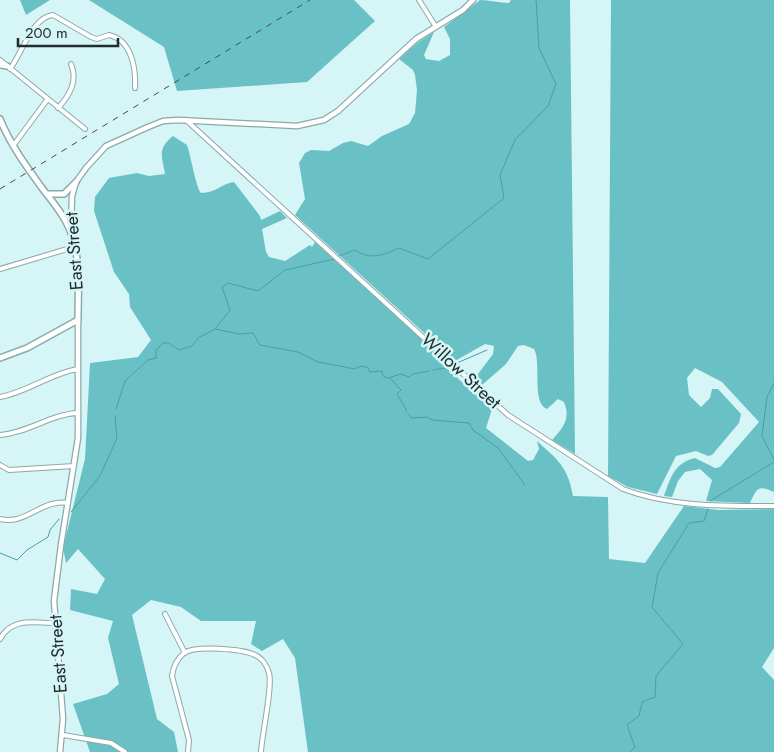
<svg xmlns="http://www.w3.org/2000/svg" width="774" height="752" font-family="Jost,sans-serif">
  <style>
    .forest { fill: #6ac1c5 }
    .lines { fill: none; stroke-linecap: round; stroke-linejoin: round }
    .stream { stroke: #479fa4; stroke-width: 1 }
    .minor-casing { stroke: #8ca9aa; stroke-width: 6 }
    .tertiary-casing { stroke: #8ca9aa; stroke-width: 7 }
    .secondary-casing { stroke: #8ca9aa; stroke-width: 8 }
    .minor { stroke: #fff; stroke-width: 4 }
    .tertiary { stroke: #fff; stroke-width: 4.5 }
    .secondary { stroke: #fff; stroke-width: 5 }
    .rail { stroke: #3e4e4f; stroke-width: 1; stroke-dasharray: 6 6; stroke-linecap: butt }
    .labels { text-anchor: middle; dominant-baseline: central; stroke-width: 5; stroke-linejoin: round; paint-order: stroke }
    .street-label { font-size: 18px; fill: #202c2d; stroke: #d6f5f6 }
  </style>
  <rect width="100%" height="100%" fill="#d6f5f6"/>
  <path class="forest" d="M20 0H50L26 15Z
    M89 0H354L375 21 307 82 177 91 164 47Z
    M480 0C490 0 499 3 509 3L511 0H570L575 454 552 440C563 428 571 419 564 402L558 399 547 409C531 403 542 363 534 349L524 345 518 346 506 364 482 385 475 378 493 354 494 346 485 344 455 361 295 215 305 199 299 163 305 153 311 150 329 151 343 143 351 141 368 146 382 136 409 124 415 113 417 90 415 75 413 70 399 59 417 43 434 32 424 55 426 59 439 61 450 55V39L444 27Z
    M611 0H774V492C759 485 757 487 750 503L706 501 712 480 700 469 685 472 678 481 672 497 664 496C671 477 674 463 695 458L715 468 720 467 759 422 722 382 695 368 687 378 689 395 701 407 710 398 712 389H718L741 414 739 423 712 455 708 456 696 451 676 456 657 494 628 487 608 476Z
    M173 136 187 145C191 156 196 188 201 193 216 193 221 184 234 182L260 216 261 220 280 211 287 218 262 229 266 252 269 257 285 261 310 245 312 247 315 242 437 353 433 356 492 409 486 428 528 461 533 460 539 449 537 441C558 460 568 467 573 496L608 497 609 559 645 563 684 506 718 510 774 509V648L762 667 774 680V752H308L295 658 283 639 262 651 251 644 256 621H201L181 607 151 600 132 615 157 719 174 732 178 752H90L73 704 107 694 119 684 108 638 113 621 70 610 71 589 97 594 105 579 78 549 66 563 63 548 85 459 90 363 138 357 151 340 130 307 129 294 114 272 94 211 95 197 109 178 137 173 149 176 165 174C162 156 157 149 173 136Z"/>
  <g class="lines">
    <path class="stream" d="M339 256 355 250C371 260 382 256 399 248L428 259 504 198 500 175 515 140 548 106 556 84 539 48 536 0
      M215 329 239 334 253 333 260 345 298 352 318 362 340 366 354 369 362 366 368 368 370 372 382 371 383 376 388 378 401 374 409 377 413 374 429 371
      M457 363 487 350
      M433 370 451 367
      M390 378 401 390 397 394 407 411
      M774 383 767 397 762 436 774 460
      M116 409 125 381 148 360 156 358V350L163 343H169L179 350 192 346 198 338 215 329 230 310 222 287 228 283 258 291 285 270 335 259
      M409 415 411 418 427 417 432 420 469 423 473 430 498 448 525 485
      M710 501 774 462
      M71 512 100 476 117 438 115 416
      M0 553 17 560 27 550 48 537 50 530 59 519
      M630 752 635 747 627 725 639 716 642 702 655 697 656 676 683 644 652 607 658 573 689 523 704 521 708 509"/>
    <g class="minor-casing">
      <path id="minor" d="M419 0 436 27
        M0 60 85 129
        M10 69C21 55 32 17 53 15L91 37 97 39 109 35C132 40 136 69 135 88
        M58 108C70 95 78 81 71 64
        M186 120 508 415 623 489C670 507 724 506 774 506
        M13 146 47 100
        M0 269 74 247
        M0 397C28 392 51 373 78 369
        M0 435C28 433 51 414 78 413
        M0 465 9 470 74 466
        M0 519C25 526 43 498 68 503
        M165 614 185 653
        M0 639C12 617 34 623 54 623
        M63 735 111 743 125 752
        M188 752 189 740 172 676C173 668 177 659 184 653 195 645 243 649 255 655 262 658 267 666 269 673 273 686 262 734 261 752"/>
    </g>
    <g class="tertiary-casing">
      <path id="tertiary" d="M71 230 72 196 76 182 86 168 106 146 148 127 163 121 178 120 297 126 324 120 338 111 416 39 463 10 473 0
        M60 752 63 719 54 601 61 545 78 438V320"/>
    </g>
    <g class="secondary-casing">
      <path id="secondary" d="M0 65 7 66
        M0 119C10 144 26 166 42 188 52 201 65 216 71 233 81 259 78 293 78 320L27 348 0 358
        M47 194H64L76 182"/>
    </g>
    <use href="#minor" class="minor"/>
    <use href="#tertiary" class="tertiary"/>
    <use href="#secondary" class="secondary"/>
    <path class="rail" d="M0 189 310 0"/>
  </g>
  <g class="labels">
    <g class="street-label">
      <text transform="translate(74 251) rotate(-94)">East Street</text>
      <text transform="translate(461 371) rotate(43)">Willow Street</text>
      <text transform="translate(58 654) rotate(-94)">East Street</text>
    </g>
  </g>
  <path d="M18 38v8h100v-8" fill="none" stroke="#202c2d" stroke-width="2.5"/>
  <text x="25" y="38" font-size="15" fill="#202c2d" stroke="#d6f5f6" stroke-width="4" paint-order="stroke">200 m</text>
</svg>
